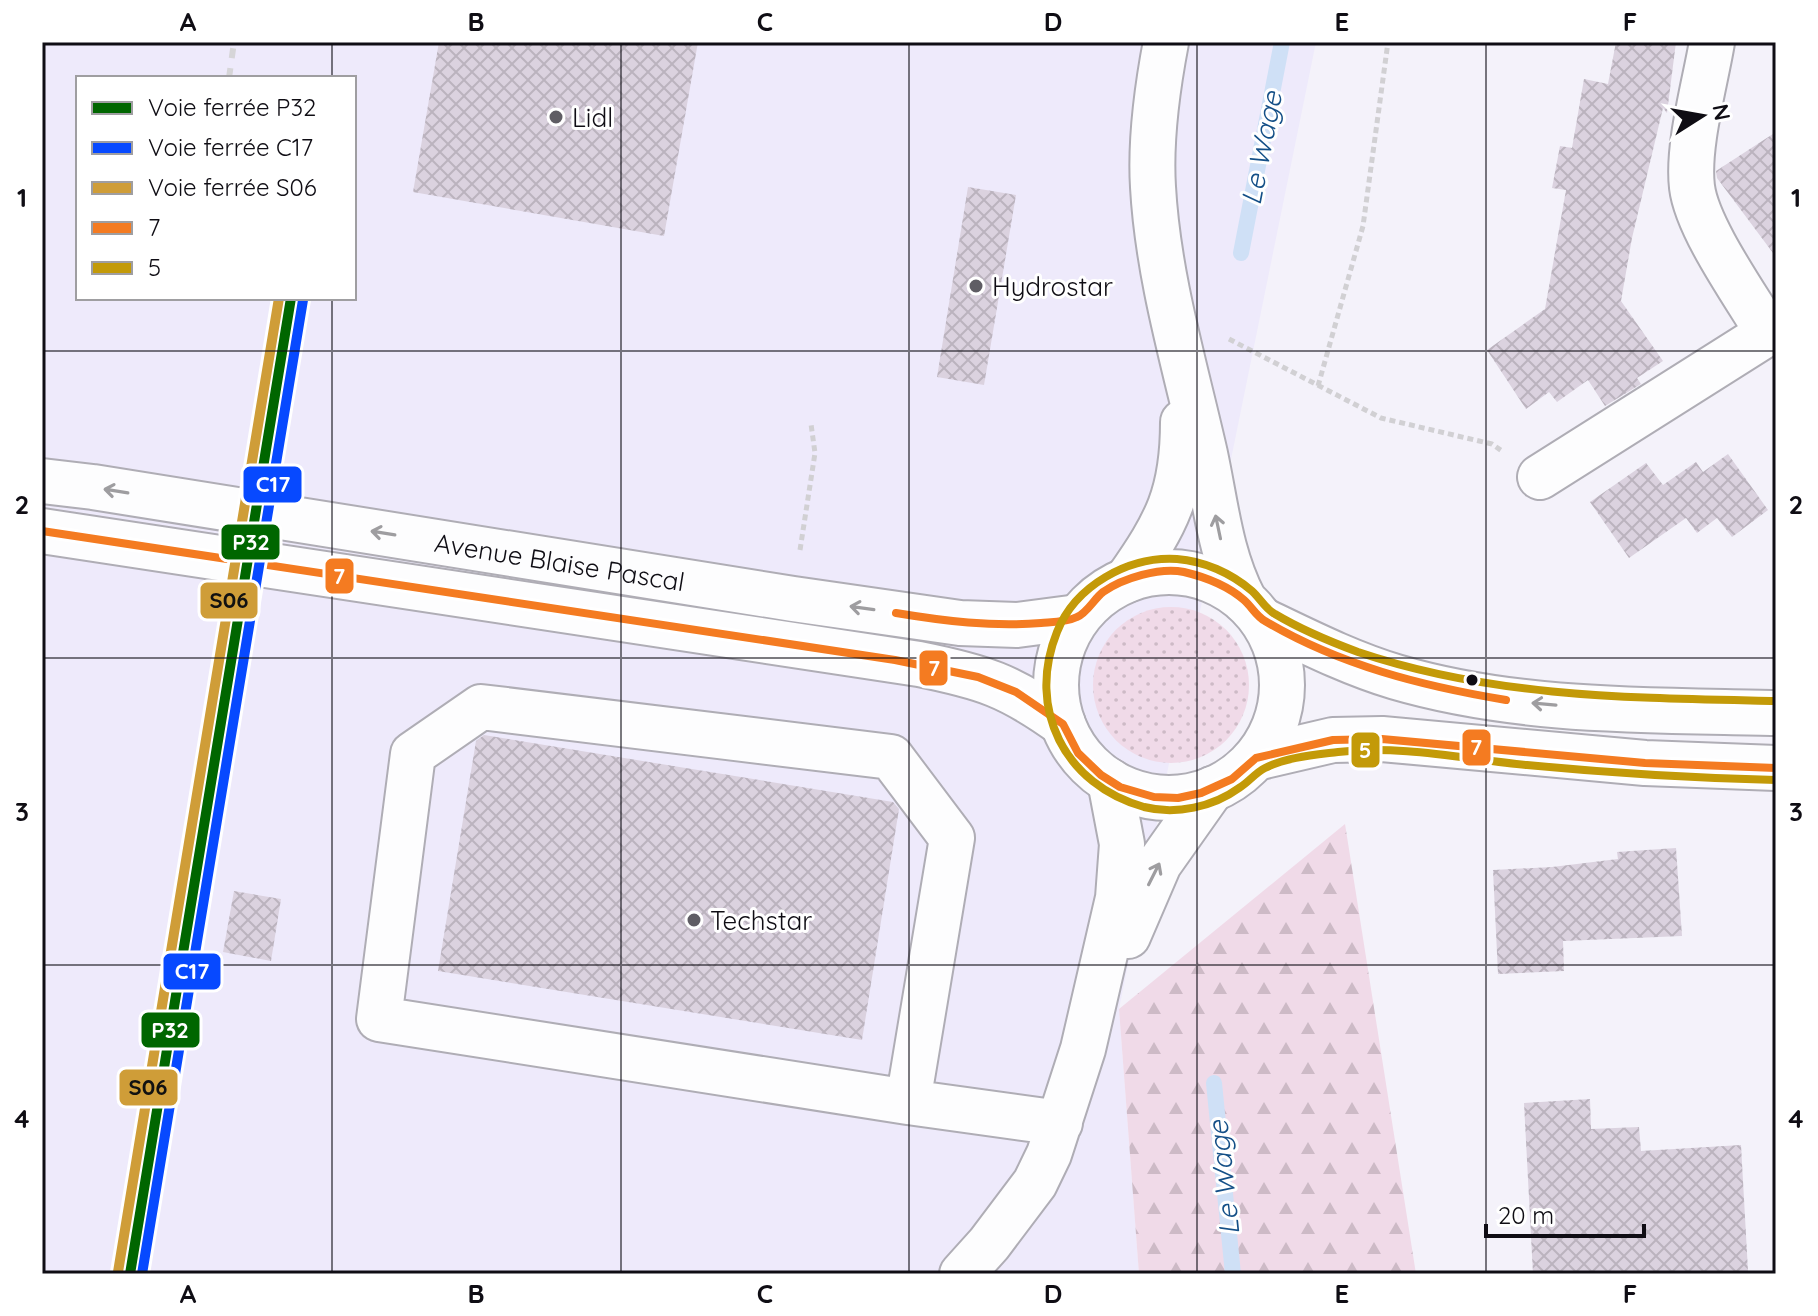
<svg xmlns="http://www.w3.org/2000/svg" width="1818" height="1316" font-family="Quicksand,sans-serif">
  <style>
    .built { fill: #eeeafb; fill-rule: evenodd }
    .grass { fill: url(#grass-dots) }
    .forest { fill: url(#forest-firs) }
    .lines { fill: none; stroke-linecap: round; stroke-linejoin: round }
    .stream { stroke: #cfe0f6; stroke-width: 16 }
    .building { fill: url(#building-cross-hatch) }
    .minor-casing { stroke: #afadb5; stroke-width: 48 }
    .major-casing { stroke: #afadb5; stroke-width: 48 }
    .path { stroke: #d1d0d3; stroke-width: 5; stroke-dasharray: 6 4; stroke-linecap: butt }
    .minor { stroke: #fdfdfe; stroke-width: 44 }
    .major { stroke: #fdfdfe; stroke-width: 44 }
    .rail { stroke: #d6d5d8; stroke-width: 6; stroke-dasharray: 10 10; stroke-linecap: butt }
    .bus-1-casing { stroke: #fff; stroke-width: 14 }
    .bus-2-casing { stroke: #fff; stroke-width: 14 }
    .bus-1 { stroke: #f47b21; stroke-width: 8 }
    .bus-2 { stroke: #c39a08; stroke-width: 8 }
    .rail-1-casing { stroke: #fff; stroke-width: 16 }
    .rail-2-casing { stroke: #fff; stroke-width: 16 }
    .rail-3-casing { stroke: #fff; stroke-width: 16 }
    .rail-1 { stroke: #060; stroke-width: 10 }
    .rail-2 { stroke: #0749ff; stroke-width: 10 }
    .rail-3 { stroke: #cf9d38; stroke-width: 10 }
    .oneway { stroke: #9e9da0 }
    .grid { fill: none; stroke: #0f0d14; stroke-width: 2; stroke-opacity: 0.55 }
    .poi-dot { fill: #5f5d64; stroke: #fff; stroke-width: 3 }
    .bus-dot { fill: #0f0d14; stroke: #fff; stroke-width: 3 }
    .labels { text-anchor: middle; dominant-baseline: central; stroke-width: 6; stroke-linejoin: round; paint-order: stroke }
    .poi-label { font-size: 26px; fill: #0f0d14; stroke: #fff; text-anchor: start }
    .street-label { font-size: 26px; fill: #0f0d14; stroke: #fff }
    .water-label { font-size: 28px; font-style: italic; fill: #144f87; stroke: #fff }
    .line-badge { stroke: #fff; stroke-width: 3 }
    .badge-label { font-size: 22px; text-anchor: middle; font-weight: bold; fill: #fff }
    .pale-badge-label { font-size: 22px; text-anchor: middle; font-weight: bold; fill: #111 }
    .neatline { fill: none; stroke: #0f0d14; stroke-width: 3 }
    .grid-label { font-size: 26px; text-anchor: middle; font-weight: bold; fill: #0f0d14 }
  </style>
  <defs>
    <pattern id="grass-dots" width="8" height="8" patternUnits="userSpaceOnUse" patternTransform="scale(2)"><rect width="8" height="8" fill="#f0dae8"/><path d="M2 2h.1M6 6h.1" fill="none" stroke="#cdbac6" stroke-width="1.8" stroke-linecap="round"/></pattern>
    <pattern id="forest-firs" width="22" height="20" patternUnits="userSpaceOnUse" patternTransform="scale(2)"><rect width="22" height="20" fill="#f0dae8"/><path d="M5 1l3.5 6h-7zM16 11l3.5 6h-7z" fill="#cdbac6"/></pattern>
    <pattern id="building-cross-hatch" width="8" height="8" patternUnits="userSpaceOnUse" patternTransform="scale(2)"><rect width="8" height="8" fill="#dbd2df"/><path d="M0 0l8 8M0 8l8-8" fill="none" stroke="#bbb3be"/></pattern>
  </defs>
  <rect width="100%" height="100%" fill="#f4f2fa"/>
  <path class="built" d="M42 42H1316L1119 1009 1139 1274H42ZM78 78H354V298H78Z"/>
  <path class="grass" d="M1093 685a78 78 0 1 1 156 0a78 78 0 1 1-156 0Z"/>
  <path class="forest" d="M1345 824 1416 1274H1139L1119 1009Z"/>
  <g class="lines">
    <path class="stream" d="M1241 253 1282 42
      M1214 1083 1233 1274"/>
  </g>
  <path class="building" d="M439 42H698L664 236 413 192Z
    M1616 42H1676L1667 113 1663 108 1632 238 1621 301 1663 361 1637 378 1641 384 1605 406 1588 380 1557 402 1549 392 1526 409 1487 350 1545 309 1566 190 1552 188 1560 146 1572 148 1584 79 1608 84Z
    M1776 132V257L1717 178 1716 171Z
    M968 187 1016 195 984 385 937 377Z
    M1728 454 1768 510 1732 537 1717 518 1697 533 1686 518 1629 558 1590 502 1646 463 1663 485 1696 462 1703 472Z
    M484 735 893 802 899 809 862 1040 438 971 476 741Z
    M1676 848 1682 936 1563 941 1564 971 1498 974 1493 870 1552 867 1618 859 1617 852Z
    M234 891 281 899 271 961 223 952Z
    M1590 1099 1591 1129 1639 1127 1641 1151 1741 1145 1748 1271 1687 1274H1533L1524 1103Z"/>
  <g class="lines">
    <g class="minor-casing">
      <path id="minor" d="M1166 42C1157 89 1150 138 1153 187 1158 277 1185 366 1205 454 1216 505 1220 554 1244 600
        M1712 42C1705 84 1687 146 1692 187 1697 228 1746 296 1768 333L1776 327
        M1540 477 1768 333
        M1127 580C1167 523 1183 493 1183 422
        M1128 936 1159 864 1212 789
        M908 1102 379 1019 413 754 481 707 891 757 952 838 908 1102 1060 1123
        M962 1274 989 1244 1035 1183 1049 1154 1083 1049 1118 898 1122 844 1110 781"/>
    </g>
    <g class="major-casing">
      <g id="major">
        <path id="s1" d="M42 481 93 487 793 599 960 623 1017 625 1078 617"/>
        <path d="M42 531 919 664C983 677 1009 685 1063 724"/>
        <circle cx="1169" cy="685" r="113"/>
        <path d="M1262 620C1306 641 1349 663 1396 677 1519 713 1649 710 1776 713"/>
        <path d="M1256 758 1333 740 1382 739 1645 763 1776 768"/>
      </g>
    </g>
    <path class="path" d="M1229 339 1381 418 1492 444 1502 451
      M1318 386 1363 226 1388 42
      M800 550 815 453 811 424"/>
    <use href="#minor" class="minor"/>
    <use href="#major" class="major"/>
    <path class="rail" d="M229 78 234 42"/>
    <g class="bus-1-casing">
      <path id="bus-1" d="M42 531 895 660 978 677 1016 692 1063 724 1078 753 1101 775 1120 787 1154 797 1178 798 1201 793 1232 779 1256 758 1333 740 1382 739 1645 763 1776 768
        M896 613C944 621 992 627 1041 623 1052 622 1067 622 1077 617 1087 613 1094 599 1103 592 1123 578 1160 567 1184 572 1205 577 1228 586 1244 600 1252 607 1256 616 1265 621 1339 665 1422 686 1506 700"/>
    </g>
    <g class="bus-2-casing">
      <path id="bus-2" d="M1776 780C1693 778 1610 773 1527 765 1465 759 1401 745 1338 752 1314 755 1287 757 1265 768 1255 773 1249 782 1239 788 1213 807 1176 815 1144 807 1065 785 1026 709 1057 632 1075 586 1128 556 1177 559 1204 561 1231 573 1252 591 1260 598 1265 609 1275 614 1300 629 1331 642 1358 652 1494 698 1635 698 1776 701"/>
    </g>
    <use href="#bus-1" class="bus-1"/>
    <use href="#bus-2" class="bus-2"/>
    <g class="rail-1-casing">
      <path id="rail-1" d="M130 1274 291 298"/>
    </g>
    <g class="rail-2-casing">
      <path id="rail-2" d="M142 1274 303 300"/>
    </g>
    <g class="rail-3-casing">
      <path id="rail-3" d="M118 1272 279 298"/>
    </g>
    <use href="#rail-1" class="rail-1"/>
    <use href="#rail-2" class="rail-2"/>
    <use href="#rail-3" class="rail-3"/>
  </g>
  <defs><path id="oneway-shaft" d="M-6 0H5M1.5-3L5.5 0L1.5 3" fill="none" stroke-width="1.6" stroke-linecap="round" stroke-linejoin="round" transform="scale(2)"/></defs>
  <g class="oneway">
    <use href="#oneway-shaft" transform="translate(116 491) rotate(-171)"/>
    <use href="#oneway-shaft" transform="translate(1218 527) rotate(-102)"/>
    <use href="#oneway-shaft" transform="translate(383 533) rotate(-171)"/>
    <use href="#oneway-shaft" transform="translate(862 608) rotate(-172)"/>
    <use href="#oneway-shaft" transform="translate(1544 704) rotate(-175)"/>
    <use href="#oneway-shaft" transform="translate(1154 874) rotate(-63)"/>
  </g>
  <path class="grid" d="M332 42V78M621 42V1274M909 42V1274M1197 42V1274M1486 42V1274M332 298V1274M42 351H1776M42 658H1776M42 965H1776"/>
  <g class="poi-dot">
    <circle cx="556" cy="117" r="8"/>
    <circle cx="976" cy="286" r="8"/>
    <circle cx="694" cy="920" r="8"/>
  </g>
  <circle class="bus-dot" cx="1472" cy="680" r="7"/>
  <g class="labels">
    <g class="poi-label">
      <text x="572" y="117">Lidl</text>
      <text x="992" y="286">Hydrostar</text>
      <text x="710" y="920">Techstar</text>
    </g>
    <g class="street-label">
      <text stroke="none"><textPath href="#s1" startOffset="524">Avenue Blaise Pascal</textPath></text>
    </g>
    <g class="water-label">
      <text transform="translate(1261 148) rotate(-79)">Le Wage</text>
      <text transform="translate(1223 1178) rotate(-96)">Le Wage</text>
    </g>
  </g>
  <g class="line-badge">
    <rect x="242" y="465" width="61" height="39" rx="8" fill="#0749ff"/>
    <rect x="220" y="523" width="61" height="38" rx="8" fill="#060"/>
    <rect x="324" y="557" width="31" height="38" rx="8" fill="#f47b21"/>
    <rect x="199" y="581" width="60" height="39" rx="8" fill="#cf9d38"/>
    <rect x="918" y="649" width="31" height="38" rx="8" fill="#f47b21"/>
    <rect x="1461" y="728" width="31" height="39" rx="8" fill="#f47b21"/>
    <rect x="1350" y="731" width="31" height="38" rx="8" fill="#c39a08"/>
    <rect x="162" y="952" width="60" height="39" rx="8" fill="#0749ff"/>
    <rect x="140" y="1011" width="61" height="38" rx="8" fill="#060"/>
    <rect x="118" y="1068" width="61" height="39" rx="8" fill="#cf9d38"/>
  </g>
  <g class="badge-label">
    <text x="273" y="492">C17</text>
    <text x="251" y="550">P32</text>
    <text x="339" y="584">7</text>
    <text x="934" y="676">7</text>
    <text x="1476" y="755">7</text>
    <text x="1365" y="758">5</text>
    <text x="192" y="979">C17</text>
    <text x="170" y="1038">P32</text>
  </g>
  <g class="pale-badge-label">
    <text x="229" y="608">S06</text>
    <text x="148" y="1095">S06</text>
  </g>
  <rect width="1818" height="1316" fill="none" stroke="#ffffff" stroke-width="88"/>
  <rect x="76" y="76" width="280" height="224" fill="#ffffff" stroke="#9f9ea1" stroke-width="2"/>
  <rect x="92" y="102" width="40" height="12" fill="#006600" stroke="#9f9ea1" stroke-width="2"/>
  <text x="148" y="116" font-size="24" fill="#0f0d14">Voie ferrée P32</text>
  <rect x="92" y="142" width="40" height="12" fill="#0749ff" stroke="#9f9ea1" stroke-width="2"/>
  <text x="148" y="156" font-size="24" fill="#0f0d14">Voie ferrée C17</text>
  <rect x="92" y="182" width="40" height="12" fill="#cf9d38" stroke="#9f9ea1" stroke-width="2"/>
  <text x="148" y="196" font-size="24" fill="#0f0d14">Voie ferrée S06</text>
  <rect x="92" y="222" width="40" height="12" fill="#f47b21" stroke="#9f9ea1" stroke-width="2"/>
  <text x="148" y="236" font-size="24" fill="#0f0d14">7</text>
  <rect x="92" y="262" width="40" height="12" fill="#c39a08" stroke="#9f9ea1" stroke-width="2"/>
  <text x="148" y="276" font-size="24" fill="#0f0d14">5</text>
  <g transform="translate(1702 116) rotate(79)" stroke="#ffffff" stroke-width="6" paint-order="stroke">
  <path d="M0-6L14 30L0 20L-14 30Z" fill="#0f0d14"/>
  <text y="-12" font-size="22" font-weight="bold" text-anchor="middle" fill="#0f0d14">N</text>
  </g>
  <path d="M1486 1224v12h158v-12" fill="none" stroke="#0f0d14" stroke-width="4"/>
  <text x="1498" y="1224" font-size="24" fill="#0f0d14" stroke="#ffffff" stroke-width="6" paint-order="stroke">20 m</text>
  <rect x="44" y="44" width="1730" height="1228" class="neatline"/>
  <g class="grid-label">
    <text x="188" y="31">A</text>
    <text x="476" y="31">B</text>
    <text x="765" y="31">C</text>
    <text x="1053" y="31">D</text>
    <text x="1342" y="31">E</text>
    <text x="1630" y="31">F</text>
    <text x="22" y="207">1</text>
    <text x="1796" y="207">1</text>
    <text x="22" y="514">2</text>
    <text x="1796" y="514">2</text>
    <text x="22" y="821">3</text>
    <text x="1796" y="821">3</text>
    <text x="22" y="1128">4</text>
    <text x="1796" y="1128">4</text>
    <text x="188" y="1303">A</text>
    <text x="476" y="1303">B</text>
    <text x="765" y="1303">C</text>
    <text x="1053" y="1303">D</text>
    <text x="1342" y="1303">E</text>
    <text x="1630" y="1303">F</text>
  </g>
</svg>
